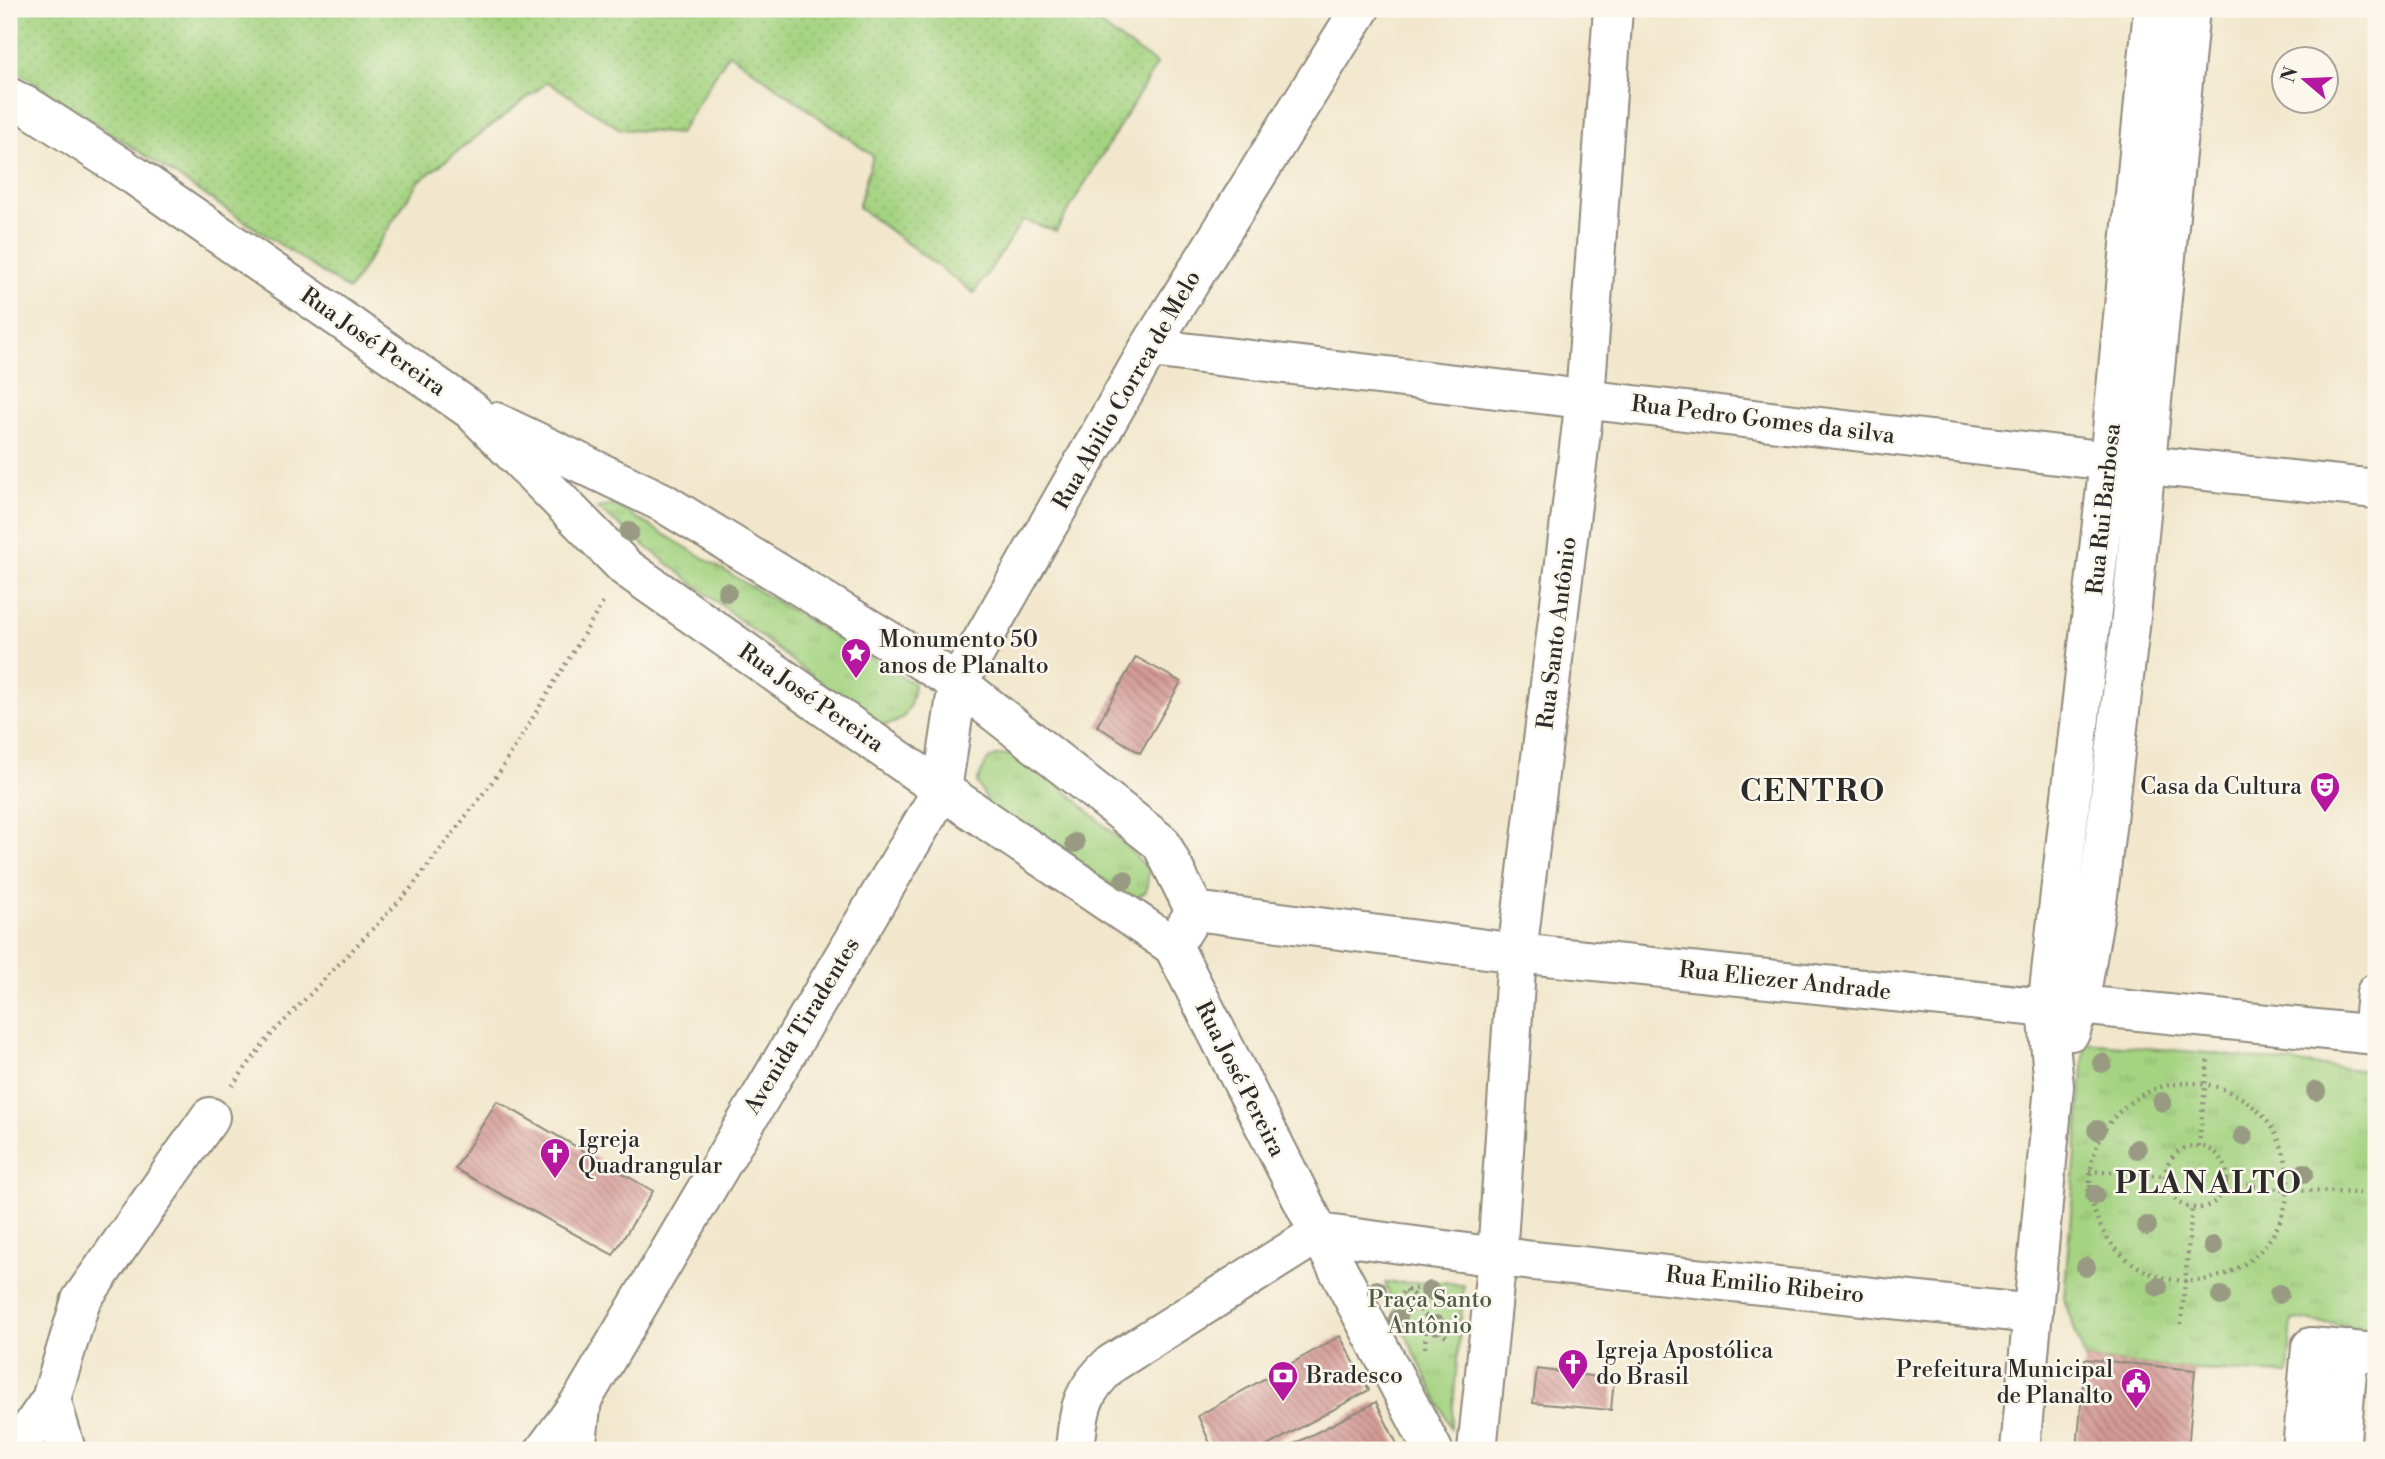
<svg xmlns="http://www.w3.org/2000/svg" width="2385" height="1459" font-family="'Libre Bodoni',serif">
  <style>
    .grass { fill: url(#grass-dots); stroke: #687f56; stroke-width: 2 }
    .park { fill: url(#park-tufts); stroke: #687f56; stroke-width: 2 }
    .building { fill: url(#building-back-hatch) }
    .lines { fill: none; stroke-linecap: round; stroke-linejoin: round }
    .minor-casing { stroke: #8e897c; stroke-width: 42 }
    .path { stroke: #8e897c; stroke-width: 4.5; stroke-dasharray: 2 5; stroke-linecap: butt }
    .minor { stroke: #fff; stroke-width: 38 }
    .tree { fill: #989b82 }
    .labels { text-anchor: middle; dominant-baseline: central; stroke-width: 5; stroke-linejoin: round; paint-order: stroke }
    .street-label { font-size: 23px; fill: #2b2b2b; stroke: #fbf7ec }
    .poi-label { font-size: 23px; fill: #2b2b2b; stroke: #fbf7ec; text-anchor: start }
    .park-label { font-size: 23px; fill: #4f5d45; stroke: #fbf7ec }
    .district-label { font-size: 30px; font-weight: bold; letter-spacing: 2px; fill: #2b2b2b; stroke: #fbf7ec }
  </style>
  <defs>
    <pattern id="grass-dots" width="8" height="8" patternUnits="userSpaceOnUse" patternTransform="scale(1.75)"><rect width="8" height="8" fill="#a4d381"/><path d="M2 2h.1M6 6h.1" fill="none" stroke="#8db570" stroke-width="1.8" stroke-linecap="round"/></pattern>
    <pattern id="park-tufts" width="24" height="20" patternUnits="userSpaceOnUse" patternTransform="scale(1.75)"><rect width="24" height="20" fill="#a4d381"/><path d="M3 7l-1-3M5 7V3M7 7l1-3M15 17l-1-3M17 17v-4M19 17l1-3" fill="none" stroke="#8db570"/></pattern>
    <pattern id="building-back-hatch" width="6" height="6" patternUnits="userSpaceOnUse" patternTransform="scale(1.75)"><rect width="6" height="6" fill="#d49a95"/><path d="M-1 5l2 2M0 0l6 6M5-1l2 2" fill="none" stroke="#ac7e7a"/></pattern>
  </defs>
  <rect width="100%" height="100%" fill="#fbf7ec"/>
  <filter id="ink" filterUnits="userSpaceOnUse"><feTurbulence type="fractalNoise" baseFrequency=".0143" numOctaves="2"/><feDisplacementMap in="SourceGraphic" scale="14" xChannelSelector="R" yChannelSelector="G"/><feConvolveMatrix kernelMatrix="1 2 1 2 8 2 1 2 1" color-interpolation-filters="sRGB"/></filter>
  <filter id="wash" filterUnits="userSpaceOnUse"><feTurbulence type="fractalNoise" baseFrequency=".00686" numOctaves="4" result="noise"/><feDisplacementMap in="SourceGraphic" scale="28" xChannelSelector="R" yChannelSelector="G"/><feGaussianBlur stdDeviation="1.57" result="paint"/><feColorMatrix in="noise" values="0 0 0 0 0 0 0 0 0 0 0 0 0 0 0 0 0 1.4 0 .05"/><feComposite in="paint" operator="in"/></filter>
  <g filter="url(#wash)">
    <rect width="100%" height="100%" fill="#f2e7cc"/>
    <path class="grass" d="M9 9H1090L1087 16 1157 64 1056 231 1023 220 974 293 858 207 873 156 729 53 679 134 620 129 548 82 418 182 349 290 9 66Z"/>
    <path class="park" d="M615 505 914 684C911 712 904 727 874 725L597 508Z
      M999 755H1013L1036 764 1115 835 1149 870 1146 892 1134 899 990 807 977 782 988 759Z
      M2085 1043 2208 1053 2376 1072V1329L2292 1319 2288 1374 2195 1370 2085 1359 2064 1299Z
      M1444 1282 1464 1285 1451 1428 1398 1319 1385 1283Z"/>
    <g id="blocks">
      <path class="building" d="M1136 657 1181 682 1140 753 1097 726Z
        M497 1101 653 1191 613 1255 455 1169Z
        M1340 1336 1369 1390 1260 1450H1213L1198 1416Z
        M2085 1359 2195 1370 2188 1450H2077Z
        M1537 1369 1614 1379 1611 1410 1533 1403Z
        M1376 1402 1400 1450H1282Z"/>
    </g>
  </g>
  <g filter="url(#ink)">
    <use href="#blocks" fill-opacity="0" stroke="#8e897c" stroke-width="2"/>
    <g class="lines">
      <g class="minor-casing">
        <path id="minor" d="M9 97 32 109 135 176 471 410 625 567 942 790 1173 946 1319 1233 1433 1450
          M1149 348 2109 461 2376 489
          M495 422 662 502 958 683 1161 843 1195 911 1182 932
          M1195 911 1517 953 2047 1008 2079 1005 2376 1035
          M2071 1031 2079 1005 2098 895 2130 627 2190 9
          M2372 1034 2376 993
          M51 1399 66 1450
          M16 1450 51 1399 81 1300 210 1117
          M545 1450 581 1401
          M576 1450 582 1400 942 790 958 683 1149 348 1360 9
          M1075 1450C1079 1410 1080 1393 1111 1364L1319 1233 1497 1257 2033 1314
          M1477 1450 1497 1257 1517 953 1585 399 1613 9
          M2020 1450 2054 1086 2047 1008 2109 461 2153 9
          M2302 1450 2311 1347 2376 1353
          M2340 1450 2349 1350"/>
      </g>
      <path class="path" d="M2090 1182a99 99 0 1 1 198 0a99 99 0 1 1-198 0Z
        M232 1086 269 1037 408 892 499 773 604 601
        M2199 1146 2208 1058
        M2165 1177a31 31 0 1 1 62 0a31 31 0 1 1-62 0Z
        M2089 1171 2165 1176
        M2226 1182 2288 1190 2360 1193
        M1405 1291 1413 1295 1415 1308 1406 1314
        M1397 1299 1404 1291 1416 1289
        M1415 1305 1449 1339
        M2181 1324 2192 1208
        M1415 1329H1426L1425 1348"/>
      <use href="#minor" class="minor"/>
    </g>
    <g class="tree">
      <circle cx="629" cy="532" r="10"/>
      <circle cx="727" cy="592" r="10"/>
      <circle cx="1075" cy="843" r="10"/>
      <circle cx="1124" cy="880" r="10"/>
      <circle cx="2102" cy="1063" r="10"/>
      <circle cx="2316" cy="1091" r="10"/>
      <circle cx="2162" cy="1102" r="10"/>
      <circle cx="2097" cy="1130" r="10"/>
      <circle cx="2243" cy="1136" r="10"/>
      <circle cx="2137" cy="1149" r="10"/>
      <circle cx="2304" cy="1173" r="10"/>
      <circle cx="2095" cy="1195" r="10"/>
      <circle cx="2147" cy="1226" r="10"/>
      <circle cx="2213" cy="1246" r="10"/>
      <circle cx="2086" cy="1267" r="10"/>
      <circle cx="2158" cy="1287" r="10"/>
      <circle cx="1377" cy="1290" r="10"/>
      <circle cx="1430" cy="1291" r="10"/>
      <circle cx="2279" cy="1294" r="10"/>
      <circle cx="2221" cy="1296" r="10"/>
      <circle cx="1398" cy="1319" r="10"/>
      <circle cx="1436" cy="1325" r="10"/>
    </g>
  </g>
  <defs>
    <g id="sight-pin" transform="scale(1.575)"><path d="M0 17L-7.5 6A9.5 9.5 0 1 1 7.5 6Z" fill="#b5179e" stroke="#fbf7ec"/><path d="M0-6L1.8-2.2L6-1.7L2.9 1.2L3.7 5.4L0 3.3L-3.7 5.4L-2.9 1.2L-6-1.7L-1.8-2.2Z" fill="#fff"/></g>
    <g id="theatre-pin" transform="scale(1.575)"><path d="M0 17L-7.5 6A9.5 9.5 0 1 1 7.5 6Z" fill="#b5179e" stroke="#fbf7ec"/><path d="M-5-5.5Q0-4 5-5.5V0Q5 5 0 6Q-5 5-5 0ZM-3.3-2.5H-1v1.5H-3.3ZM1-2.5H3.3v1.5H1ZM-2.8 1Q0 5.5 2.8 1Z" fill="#fff"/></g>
    <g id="church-pin" transform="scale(1.575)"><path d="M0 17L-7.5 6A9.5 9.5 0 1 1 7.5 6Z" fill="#b5179e" stroke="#fbf7ec"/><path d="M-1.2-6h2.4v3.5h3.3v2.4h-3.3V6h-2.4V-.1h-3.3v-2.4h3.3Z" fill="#fff"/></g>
    <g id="bank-pin" transform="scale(1.575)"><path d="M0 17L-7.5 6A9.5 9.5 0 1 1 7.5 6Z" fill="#b5179e" stroke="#fbf7ec"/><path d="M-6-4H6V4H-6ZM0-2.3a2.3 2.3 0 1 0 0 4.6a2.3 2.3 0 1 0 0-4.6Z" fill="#fff"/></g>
    <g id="civic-pin" transform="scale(1.575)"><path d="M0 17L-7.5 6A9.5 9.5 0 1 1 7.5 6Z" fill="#b5179e" stroke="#fbf7ec"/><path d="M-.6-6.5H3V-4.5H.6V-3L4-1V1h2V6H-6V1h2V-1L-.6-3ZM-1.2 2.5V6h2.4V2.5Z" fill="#fff"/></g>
  </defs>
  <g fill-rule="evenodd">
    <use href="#sight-pin" x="856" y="653"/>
    <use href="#theatre-pin" x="2325" y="787"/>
    <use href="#church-pin" x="555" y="1153"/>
    <use href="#church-pin" x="1573" y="1364"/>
    <use href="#bank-pin" x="1283" y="1376"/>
    <use href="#civic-pin" x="2136" y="1383"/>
  </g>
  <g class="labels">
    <g class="street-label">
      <text transform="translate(373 342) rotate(35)">Rua José Pereira</text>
      <text transform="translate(1127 390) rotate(-60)">Rua Abilio Correa de Melo</text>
      <text transform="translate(1763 420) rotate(7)">Rua Pedro Gomes da silva</text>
      <text transform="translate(2104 509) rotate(-84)">Rua Rui Barbosa</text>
      <text transform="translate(1557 633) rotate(-83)">Rua Santo Antônio</text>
      <text transform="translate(811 698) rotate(35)">Rua José Pereira</text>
      <text transform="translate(1785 981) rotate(6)">Rua Eliezer Andrade</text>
      <text transform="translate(802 1026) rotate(-59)">Avenida Tiradentes</text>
      <text transform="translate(1240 1079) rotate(63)">Rua José Pereira</text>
      <text transform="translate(1765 1285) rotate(6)">Rua Emilio Ribeiro</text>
    </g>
    <g class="poi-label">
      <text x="879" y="640">Monumento 50<tspan x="879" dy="26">anos de Planalto</tspan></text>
      <text x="2302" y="787" text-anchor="end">Casa da Cultura</text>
      <text x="578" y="1140">Igreja<tspan x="578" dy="26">Quadrangular</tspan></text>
      <text x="1596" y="1351">Igreja Apostólica<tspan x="1596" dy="26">do Brasil</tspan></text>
      <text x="2113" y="1370" text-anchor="end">Prefeitura Municipal<tspan x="2113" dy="26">de Planalto</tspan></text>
      <text x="1306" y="1376">Bradesco</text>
    </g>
    <g class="park-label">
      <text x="1430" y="1300">Praça Santo<tspan x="1430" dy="26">Antônio</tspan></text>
    </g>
    <g class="district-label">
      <text x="1813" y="792">CENTRO</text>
      <text x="2209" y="1184">PLANALTO</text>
    </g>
  </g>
  <rect width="2385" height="1459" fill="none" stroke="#fbf7ec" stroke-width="35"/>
  <g transform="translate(2305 80) rotate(289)"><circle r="33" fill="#fbf7ec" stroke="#a8a59f" stroke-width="2"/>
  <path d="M0-5L12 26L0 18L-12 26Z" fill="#b5179e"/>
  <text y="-10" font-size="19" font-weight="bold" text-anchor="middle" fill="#2b2b2b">N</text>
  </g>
</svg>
